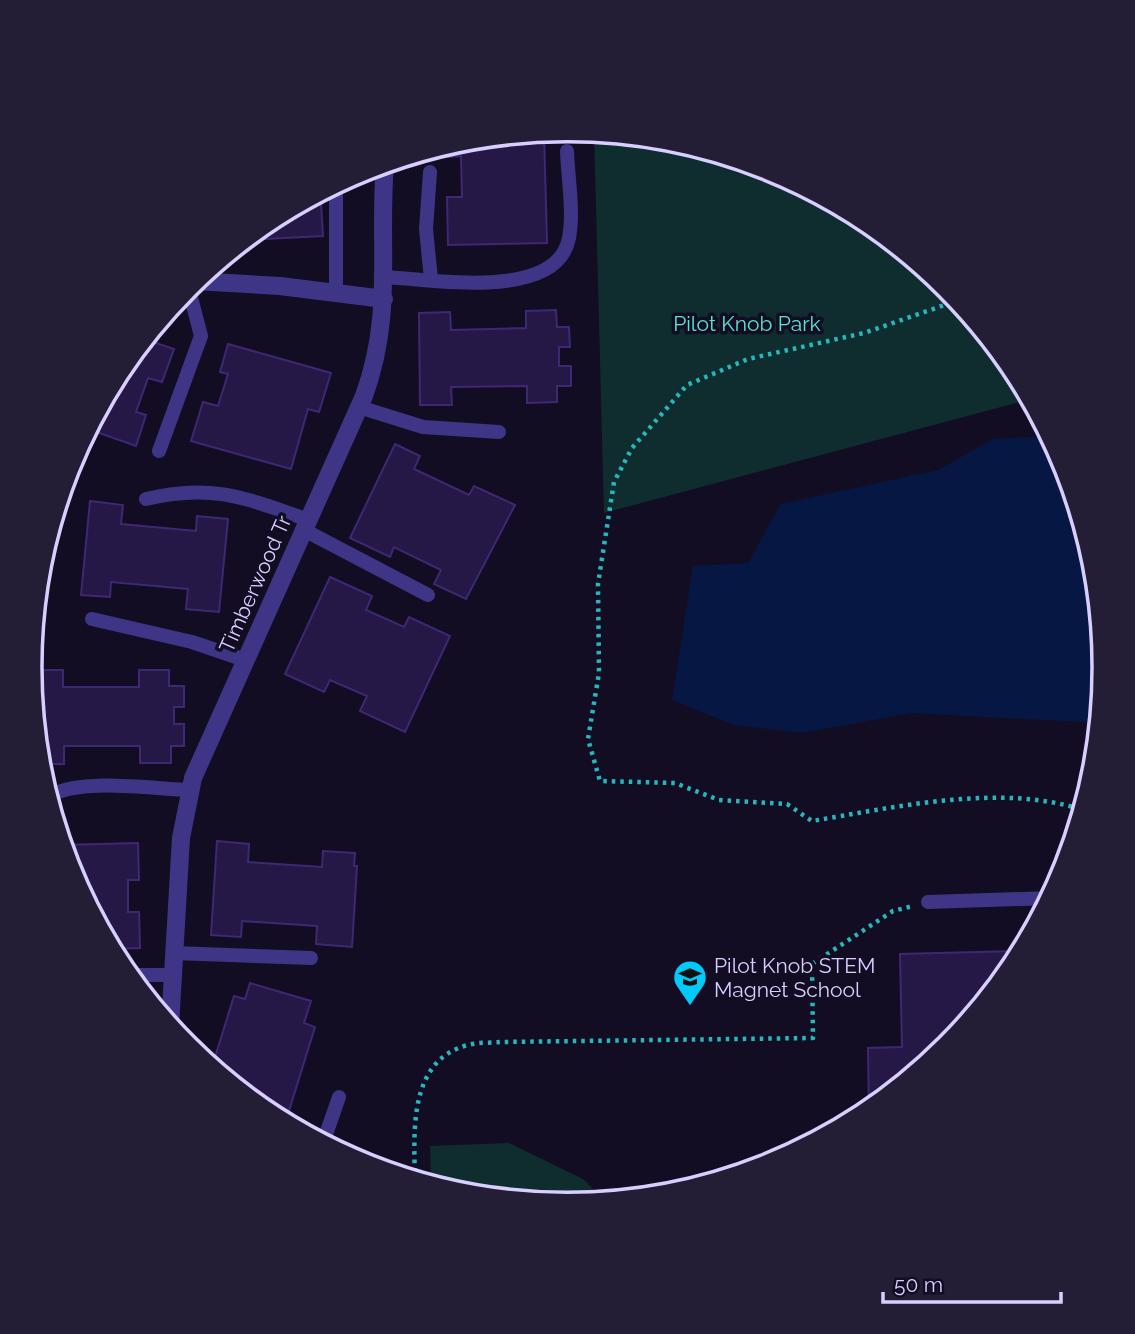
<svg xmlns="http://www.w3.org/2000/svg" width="1135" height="1334" font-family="Raleway,sans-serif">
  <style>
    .green { fill: #0f2c2e }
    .water { fill: #061743 }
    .building { fill: #251746; stroke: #3e2873; stroke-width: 2 }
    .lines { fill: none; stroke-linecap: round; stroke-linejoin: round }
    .path { stroke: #27b7bb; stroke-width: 4.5; stroke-dasharray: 3.5 5; stroke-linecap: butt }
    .lane { stroke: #3f3586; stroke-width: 14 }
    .street { stroke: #3f3586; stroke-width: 18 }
    .labels { text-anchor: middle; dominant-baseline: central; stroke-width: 7; stroke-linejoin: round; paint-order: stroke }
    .park-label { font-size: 21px; fill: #54e6cf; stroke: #130d24 }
    .street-label { font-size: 21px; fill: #d9cfff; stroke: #130d24 }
    .poi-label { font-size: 21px; fill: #d9cfff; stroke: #130d24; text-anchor: start }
    .rim { fill: none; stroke: #d9cfff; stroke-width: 3.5 }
  </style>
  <rect width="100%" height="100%" fill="#130d24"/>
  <path class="green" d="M594 132C620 134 648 134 674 140 820 173 960 265 1031 399L604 513Z
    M509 1143 583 1179 605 1201C548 1207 486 1201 431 1185L430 1146Z"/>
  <path class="water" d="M1051 436C1097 522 1109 627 1100 723L912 713 802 733 734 725 672 700 693 566 748 563 781 504 938 470 993 439Z"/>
  <path class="building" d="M544 132 547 243 448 245 447 197H462L461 156 448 157 447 144 463 140Z
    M311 197V203H321L323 236 244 240 269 220Z
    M556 310 557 327H569L570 347H559V366H571V386H557V402L527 403V386L451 387 452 405H420L419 313 450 312 451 330 526 328V311Z
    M144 339 174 349 162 382 148 378 136 412 146 415 136 446 88 429 121 368Z
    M228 344 331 373 319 412 308 409 291 469 191 441 203 402 218 406 228 374 220 372Z
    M395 444 420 456 414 469 469 495 474 486 515 505 466 599 434 584 441 570 394 547 390 557 350 538Z
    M90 501 123 505 121 524 196 531 197 516 228 519 219 612 186 609 188 589 111 582 110 597 81 595Z
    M330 577 372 596 366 610 404 627 409 617 450 636 405 732 360 711 367 696 330 680 324 692 285 674Z
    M32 670H63V687H139V670H169V686H184V707H174V724H184V746H171V763H140V746H64V764H39Z
    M217 841 249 844 248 862 322 867 323 851 355 853 354 866H357L352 947 316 944 317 926 242 921 241 937 211 935Z
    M138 843 139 880H128V912H139L140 948 111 949 71 872 62 845Z
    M1022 951 1014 966 947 1048 869 1112 868 1048 902 1047 900 954Z
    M250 983 311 1001 304 1023 315 1027 288 1114 261 1107 212 1067 234 996 245 999Z"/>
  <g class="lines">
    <path class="path" d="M959 300 864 333 748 359 687 385 632 448 614 482 598 584 599 673 588 739 600 781 675 783 719 800 787 804 812 821C896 807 1001 783 1083 810
      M415 1180C414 1132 408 1060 468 1045 479 1042 491 1043 501 1042L813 1038 812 964 893 911 913 906"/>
    <path class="lane" d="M430 172 426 229 431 279
      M336 184V293
      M384 277C431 279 557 302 569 238 574 211 568 179 567 151
      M359 407 423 427 499 432
      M159 451 201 336 188 286
      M146 499C212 483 246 498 308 520
      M304 530 428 595
      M92 619 192 642 245 660
      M48 797C77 777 153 789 189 790
      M928 902 1051 898
      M174 953 311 958
      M128 975H173
      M323 1143 339 1097"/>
    <path class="street" d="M194 281 280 286 384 299
      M170 1026 181 838 193 778 364 396C394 313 378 248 385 163"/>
  </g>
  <defs>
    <g id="school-pin" transform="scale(1.75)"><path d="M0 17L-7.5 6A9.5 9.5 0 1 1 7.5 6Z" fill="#00cafa" stroke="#130d24"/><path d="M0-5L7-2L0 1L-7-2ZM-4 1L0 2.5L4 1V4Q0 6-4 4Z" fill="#111"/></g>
  </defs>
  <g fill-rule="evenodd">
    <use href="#school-pin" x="690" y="977"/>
  </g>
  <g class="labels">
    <g class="park-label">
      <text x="747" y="323">Pilot Knob Park</text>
    </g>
    <g class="street-label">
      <text transform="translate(255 584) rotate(-66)">Timberwood Tr</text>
    </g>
    <g class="poi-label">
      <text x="714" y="965">Pilot Knob STEM<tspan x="714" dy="24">Magnet School</tspan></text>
    </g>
  </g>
  <path d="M0 0H1135V1334H0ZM42 667a525 525 0 1 1 1050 0a525 525 0 1 1-1050 0Z" fill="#231d36" fill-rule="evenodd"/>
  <path class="rim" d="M42 667a525 525 0 1 1 1050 0a525 525 0 1 1-1050 0Z"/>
  <path d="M883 1292v10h178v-10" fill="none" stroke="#d9cfff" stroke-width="3.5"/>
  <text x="894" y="1292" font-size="21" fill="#d9cfff" stroke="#130d24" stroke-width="5" paint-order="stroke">50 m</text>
</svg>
